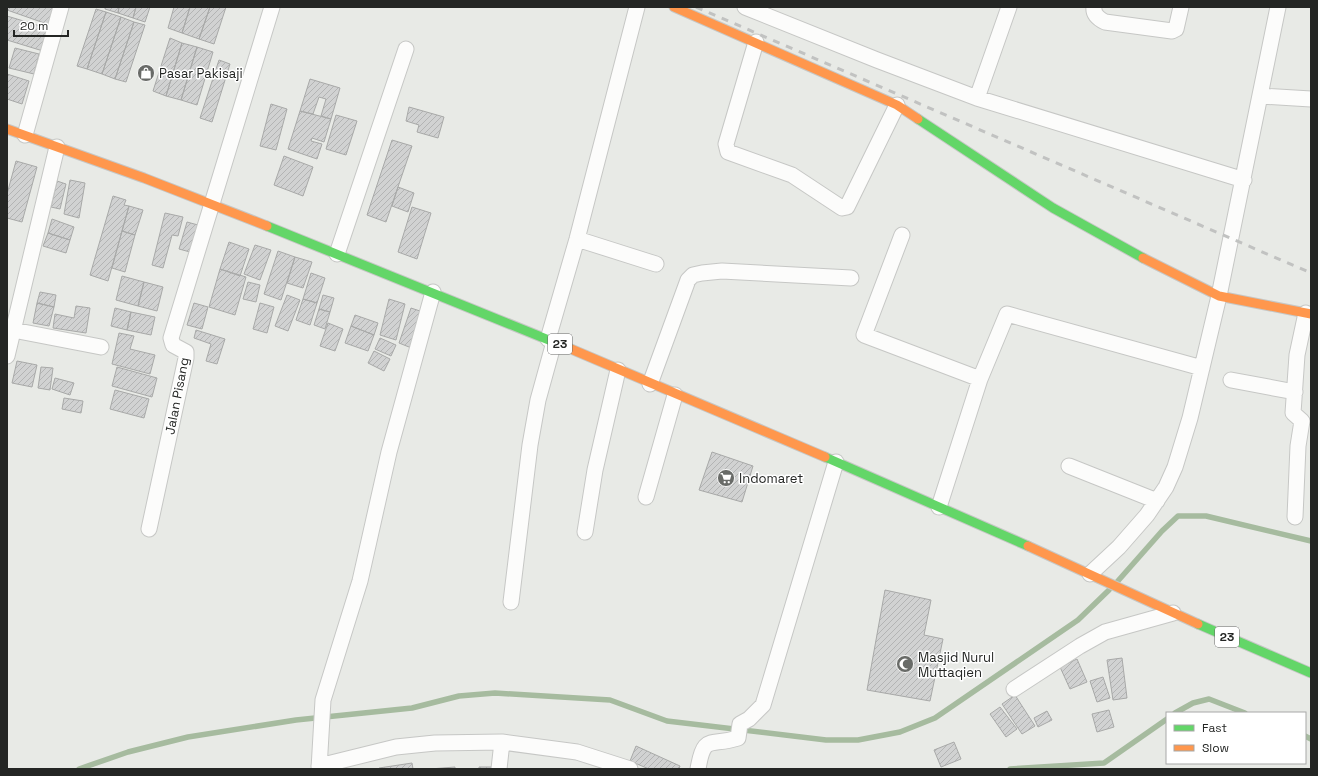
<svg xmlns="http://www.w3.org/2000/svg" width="1318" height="776" font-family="'Space Grotesk',sans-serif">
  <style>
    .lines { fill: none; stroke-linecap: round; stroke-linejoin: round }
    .stream { stroke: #a6bb9f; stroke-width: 5.5 }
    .building { fill: url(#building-hatch); stroke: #a8a9a8 }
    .street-casing { stroke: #c6c7c5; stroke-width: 17 }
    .fast-casing { stroke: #c6c7c5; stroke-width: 11 }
    .slow-casing { stroke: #c6c7c5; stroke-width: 11 }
    .street { stroke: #fcfcfb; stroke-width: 15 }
    .fast { stroke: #63d668; stroke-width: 9 }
    .slow { stroke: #ff974d; stroke-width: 9 }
    .rail { stroke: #c1c2c1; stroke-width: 3; stroke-dasharray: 7 7; stroke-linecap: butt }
    .labels { text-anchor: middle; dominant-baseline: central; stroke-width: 3; stroke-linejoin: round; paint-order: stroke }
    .shield { fill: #fff; stroke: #666766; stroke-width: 1 }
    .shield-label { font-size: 12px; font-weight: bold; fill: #242624 }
    .poi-label { font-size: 13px; fill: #242624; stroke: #fff; text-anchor: start }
    .street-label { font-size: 13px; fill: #242624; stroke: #fff }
  </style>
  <defs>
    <pattern id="building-hatch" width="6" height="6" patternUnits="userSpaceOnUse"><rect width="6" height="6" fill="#d1d2d2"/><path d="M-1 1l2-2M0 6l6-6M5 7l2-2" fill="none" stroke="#b3b4b4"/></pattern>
  </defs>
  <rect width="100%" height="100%" fill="#e8eae6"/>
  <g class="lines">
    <path class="stream" d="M1117 582 1162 531 1178 516H1206L1311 541
      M1175 713 1193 703 1209 699 1245 713
      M1305 736 1311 739
      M79 769 128 752 188 737 296 720 412 708 459 696 495 693 610 700 667 721 826 740H858L900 732 935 718 1078 620 1109 590
      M1010 769 1104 763 1167 719"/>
  </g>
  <path class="building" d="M7 7H56L50 25 7 10Z
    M105 7H119L118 13 105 9Z
    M119 7H136L133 18 118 13Z
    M136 7H150L145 22 133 18Z
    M174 7H190L182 33 168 28Z
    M190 7H210L199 39 182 33Z
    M210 7H226L214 44 199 39Z
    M96 9 106 12 87 69 77 66Z
    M106 12 121 17 102 74 87 69Z
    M7 16 50 29 43 51 7 40Z
    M121 17 134 22 115 79 102 74Z
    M134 22 145 25 126 82 115 79Z
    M170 38 182 43 166 96 153 91Z
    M182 43 197 47 181 100 166 96Z
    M197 47 213 52 197 105 181 100Z
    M15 48 39 54 34 74 9 68Z
    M219 60 230 64 212 122 200 118Z
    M7 74 29 81 22 104 7 99Z
    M310 79 340 88 331 119 321 116 326 99 319 97 313 114 300 111Z
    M271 104 287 109 276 150 260 146Z
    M409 107 444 117 438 138 417 132 419 125 406 121Z
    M300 111 331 119 324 142 312 138 311 141 322 144 317 159 288 149Z
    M336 115 357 121 346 155 326 149Z
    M392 140 412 146 386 222 367 215Z
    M284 156 313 167 303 196 274 185Z
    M16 161 37 167 22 222 7 218V194Z
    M70 180 85 183 79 218 64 214Z
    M57 181 66 184 60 209 51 207Z
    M398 187 414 193 408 212 392 206Z
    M113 196 126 200 124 205 129 206 108 281 90 275Z
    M129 206 143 210 135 235 122 231Z
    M412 207 431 213 417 259 398 252Z
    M165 213 183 217 178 236 172 235 163 268 152 265Z
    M52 219 74 227 70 240 48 233Z
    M187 222 198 225 190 252 179 249Z
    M122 231 135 235 125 272 112 268Z
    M48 233 70 240 66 253 43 246Z
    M229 242 249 249 240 276 220 269Z
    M255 245 271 250 260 280 244 274Z
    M278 251 295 257 281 300 264 294Z
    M295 257 312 262 303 288 287 283Z
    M220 269 246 277 235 315 209 307Z
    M311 273 325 278 317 303 303 299Z
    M122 276 144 282 138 306 116 300Z
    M144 282 163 287 157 311 138 306Z
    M248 282 260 285 256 302 243 299Z
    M40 292 56 295 54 307 37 303Z
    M287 295 300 300 288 331 275 326Z
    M323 295 334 298 330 312 319 309Z
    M303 299 317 303 310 325 296 320Z
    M389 299 405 304 396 340 380 335Z
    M37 303 54 307 49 326 33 323Z
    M194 303 208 307 202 329 187 325Z
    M260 303 274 307 267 333 253 329Z
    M76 306 90 308 86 333 53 328 55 314 74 318Z
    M115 308 131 312 127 330 111 326Z
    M411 308 426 313 414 349 399 343Z
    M319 309 330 312 325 329 314 325Z
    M131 312 155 317 151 335 127 330Z
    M355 315 378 323 374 335 351 326Z
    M328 323 343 329 335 351 320 346Z
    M351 326 374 335 368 351 345 343Z
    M196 330 225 339 217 364 206 361 211 344 194 338Z
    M119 333 134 336 130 349 155 355 150 374 112 364Z
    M380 338 396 345 391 356 375 349Z
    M374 351 390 359 384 371 368 363Z
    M17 361 37 365 32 387 12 383Z
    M41 367 53 368 50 390 38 388Z
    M117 367 157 378 152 397 112 386Z
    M55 378 74 383 70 395 52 389Z
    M115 390 149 399 144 418 110 409Z
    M64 398 83 401 81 413 62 409Z
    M712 452 753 466 742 502 699 490Z
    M885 590 931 600 924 635 943 639 930 701 867 690Z
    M1122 658 1127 698 1113 700 1107 660Z
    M1077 659 1087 682 1070 689 1060 667Z
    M1103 677 1110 698 1097 702 1090 681Z
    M1015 695 1035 726 1022 734 1002 704Z
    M1000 707 1017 729 1006 737 990 714Z
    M1109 710 1114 727 1097 732 1092 714Z
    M1047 711 1052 720 1038 727 1034 718Z
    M954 742 961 759 941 767 934 750Z
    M636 746 680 766 679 769H649L630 761Z
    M412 763 413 769H379V768Z
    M455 767V769H430Z
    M479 767H492V769H479Z"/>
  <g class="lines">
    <g class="street-casing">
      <path id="street" d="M745 7 877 60 977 98 1244 180
        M1094 7C1093 14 1099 19 1105 22L1172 31 1176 29 1181 7
        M756 42 726 144 728 152 792 175 842 208 847 207 897 105
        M1260 96 1311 99
        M977 98 1009 7
        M25 135 61 7
        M902 235 864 335 980 379 939 507
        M577 239 656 264
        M337 254 406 49
        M13 330 101 347
        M548 339 577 239 637 7
        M7 356 57 147
        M980 379 1007 314 1202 368
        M1231 380 1295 392
        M650 384 688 280 693 275 702 273 722 271 851 278
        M1069 466 1157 501
        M646 497 675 395
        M1295 517 1298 446 1302 421 1293 413 1297 355 1306 313
        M149 529 186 358V352L173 345 171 338 272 7
        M585 532 595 470 618 370
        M1090 574 1119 547 1147 515 1166 487 1175 467 1190 418 1219 296 1278 7
        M511 602 530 445 538 400 554 342
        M1014 689 1080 646 1105 632 1173 613
        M319 766 396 747 435 743 502 742 577 752 630 769
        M319 769 323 700 360 581 389 452 433 292
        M499 769 502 742
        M698 769C704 733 710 747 738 738L740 724 749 719 763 705 836 462"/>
    </g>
    <g class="fast-casing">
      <path id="fast" d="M918 119 1053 208 1143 258
        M267 226 571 349
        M825 457 1028 546
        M1198 624 1311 673"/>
    </g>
    <g class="slow-casing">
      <path id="slow" d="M674 7 897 105 918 119
        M7 129 144 178 267 226
        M1143 258 1219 296 1311 314
        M571 349 825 457
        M1028 546 1198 624"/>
    </g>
    <use href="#street" class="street"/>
    <use href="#fast" class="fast"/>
    <use href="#slow" class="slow"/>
    <path class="rail" d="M696 7 1311 273"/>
  </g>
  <defs>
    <g id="shop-disc" transform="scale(0.9)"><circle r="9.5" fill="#696b68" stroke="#fff"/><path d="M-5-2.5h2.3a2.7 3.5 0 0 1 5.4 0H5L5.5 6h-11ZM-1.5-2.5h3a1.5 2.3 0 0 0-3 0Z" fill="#fff"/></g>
    <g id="supermarket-disc" transform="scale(0.9)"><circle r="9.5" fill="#696b68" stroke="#fff"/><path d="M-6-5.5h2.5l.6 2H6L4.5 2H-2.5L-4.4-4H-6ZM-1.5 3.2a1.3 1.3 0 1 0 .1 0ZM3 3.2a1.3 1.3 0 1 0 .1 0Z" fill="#fff"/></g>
    <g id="mosque-disc" transform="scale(0.9)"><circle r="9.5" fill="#696b68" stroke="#fff"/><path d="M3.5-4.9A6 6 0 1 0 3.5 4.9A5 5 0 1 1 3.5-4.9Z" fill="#fff"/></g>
  </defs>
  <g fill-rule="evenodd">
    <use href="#shop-disc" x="146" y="73"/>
    <use href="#supermarket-disc" x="726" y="478"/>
    <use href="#mosque-disc" x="905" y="664"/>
  </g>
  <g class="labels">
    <g class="shield">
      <rect x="548" y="334" width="24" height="20" rx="3"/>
      <rect x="1215" y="627" width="24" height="20" rx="3"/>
    </g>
    <g class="shield-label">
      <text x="560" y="344">23</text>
      <text x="1227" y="637">23</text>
    </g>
    <g class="poi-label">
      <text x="159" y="73">Pasar Pakisaji</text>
      <text x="739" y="478">Indomaret</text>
      <text x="918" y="657">Masjid Nurul<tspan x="918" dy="15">Muttaqien</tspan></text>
    </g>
    <g class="street-label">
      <text transform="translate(177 396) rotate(-79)">Jalan Pisang</text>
    </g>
  </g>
  <rect width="1318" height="776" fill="none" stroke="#242624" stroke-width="16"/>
  <rect x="1166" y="712" width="140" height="52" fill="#ffffff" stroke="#a7a8a7"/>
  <rect x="1174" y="725" width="20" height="6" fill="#63d668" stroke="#a7a8a7"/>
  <text x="1202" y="732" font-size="12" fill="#242624">Fast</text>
  <rect x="1174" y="745" width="20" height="6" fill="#ff974d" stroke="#a7a8a7"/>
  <text x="1202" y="752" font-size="12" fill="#242624">Slow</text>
  <path d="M14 30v6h54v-6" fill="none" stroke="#242624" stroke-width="2"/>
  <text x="20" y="30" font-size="12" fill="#242624" stroke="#ffffff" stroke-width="3" paint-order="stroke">20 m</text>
</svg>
